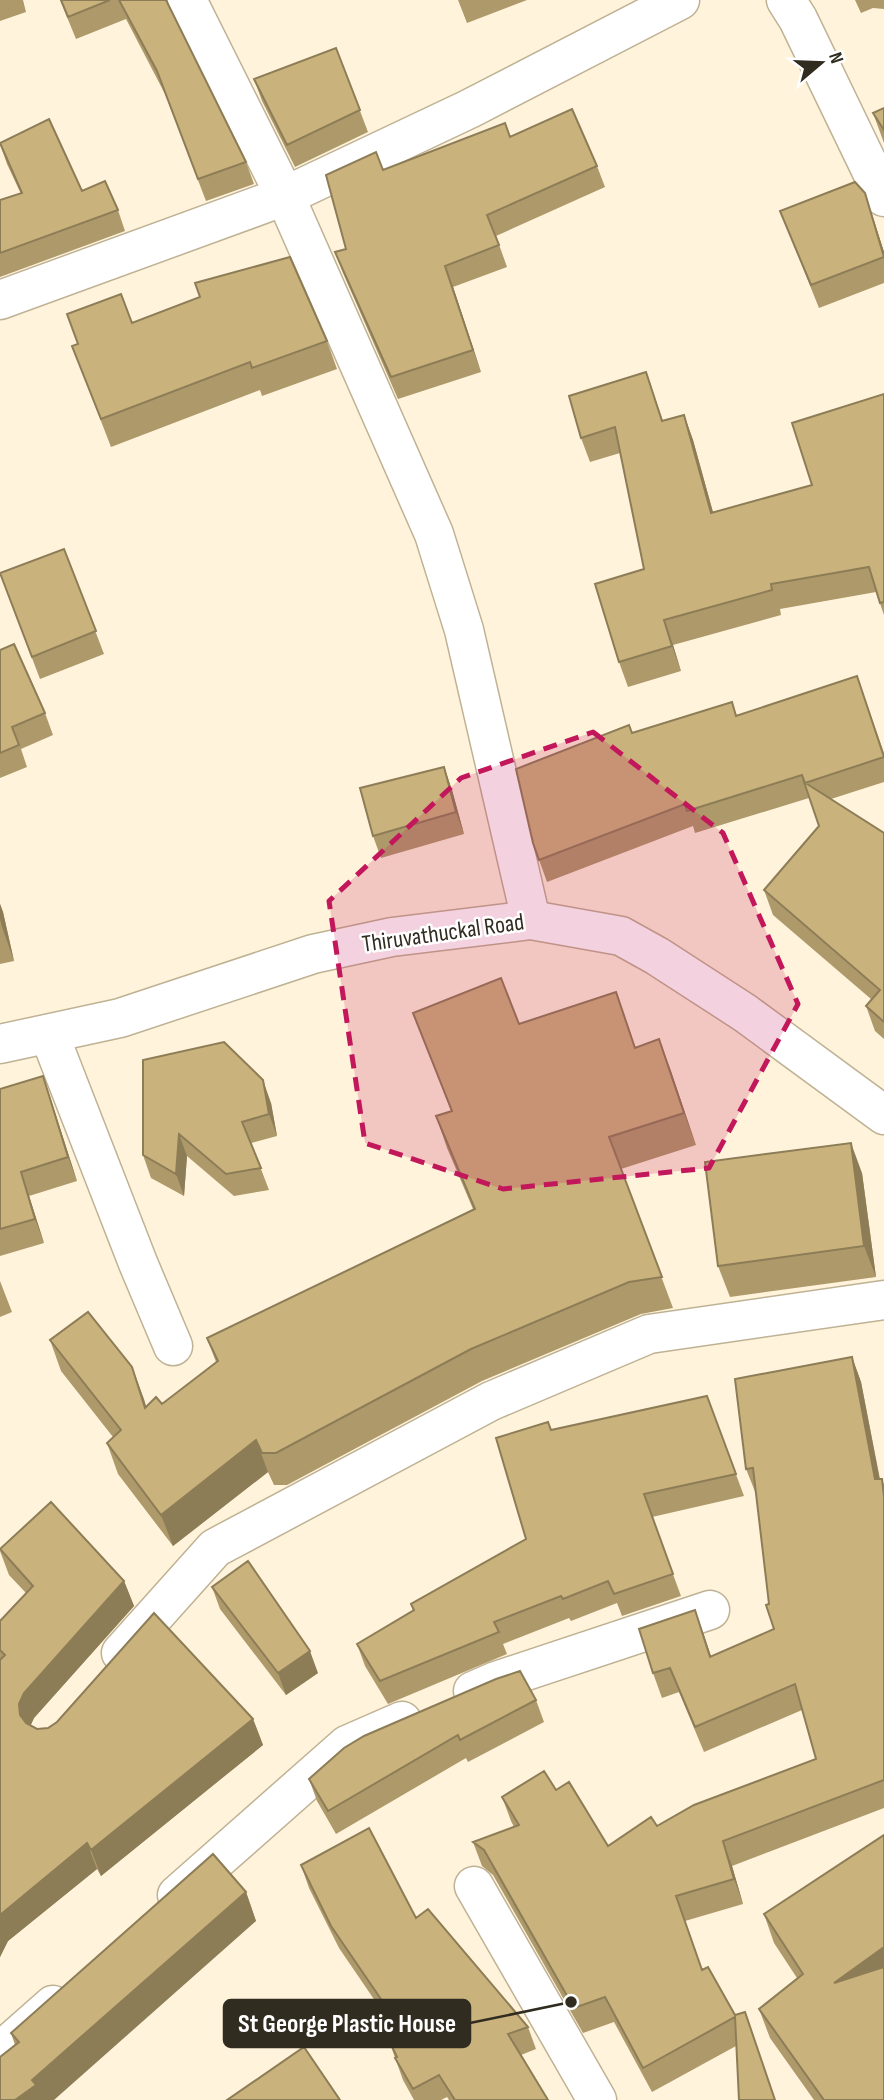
<svg xmlns="http://www.w3.org/2000/svg" width="884" height="2100" font-family="'Sofia Sans Condensed',sans-serif">
  <style>
    .lines { fill: none; stroke-linecap: round; stroke-linejoin: round }
    .minor-casing { stroke: #bfb294; stroke-width: 41 }
    .secondary-casing { stroke: #bfb294; stroke-width: 41 }
    .minor { stroke: #fff; stroke-width: 38 }
    .secondary { stroke: #fff; stroke-width: 38 }
    .wall { fill: #ae996b }
    .shaded-wall { fill: #8d7d57 }
    .building { fill: #cab27c; stroke: #8d7d57; stroke-width: 2 }
    .marked { fill: #c2185b; fill-opacity: 0.2; stroke: #c2185b; stroke-width: 5; stroke-dasharray: 14 9; stroke-linejoin: round }
    .labels { text-anchor: middle; dominant-baseline: central; stroke-width: 5; stroke-linejoin: round; paint-order: stroke }
    .street-label { font-size: 24px; fill: #312c20; stroke: #fff }
    .leader { fill: none; stroke: #312c20; stroke-width: 2.5 }
    .callout-dot { fill: #312c20; stroke: #fff; stroke-width: 2.5 }
    .callout { fill: #312c20; stroke: #312c20; stroke-width: 2.5 }
    .callout-label { font-size: 26px; text-anchor: middle; font-weight: bold; fill: #fff }
  </style>
  <rect width="100%" height="100%" fill="#fff3db"/>
  <g class="lines">
    <g class="minor-casing">
      <path id="minor" d="M187 0 285 196 434 534 464 630 531 920
        M786 0 798 19 884 197
        M0 300 285 196 469 109 680 0
        M49 1034 138 1263 173 1346
        M121 1653 215 1548 491 1401 649 1334 884 1300
        M473 1691 496 1681 710 1610
        M474 1886 597 2100
        M177 1895 347 1745 402 1721
        M0 2052 53 2005"/>
    </g>
    <g class="secondary-casing">
      <path id="secondary" d="M0 1044 120 1018 313 954 392 937 531 920 621 936 657 956 745 1013 884 1115"/>
    </g>
    <use href="#minor" class="minor"/>
    <use href="#secondary" class="secondary"/>
  </g>
  <path class="wall" d="M0 0H23L26 12 0 21Z
    M60 0H166L246 162 254 184 206 201 165 94 126 19 76 39Z
    M458 0H527L467 23Z
    M855 0H884V9L873 8 861 13Z
    M336 48 368 132 295 167 262 101 254 79Z
    M884 108V143L873 113Z
    M510 137 597 166 605 187 496 236 507 267 453 287 481 372 398 399 343 273 335 252 346 249 383 170Z
    M0 144 82 191 118 210 125 231 0 277V200L21 194 7 164Z
    M865 193 884 252V283L819 308 780 211Z
    M132 323 327 341 337 369 262 396 260 390 111 447 72 346Z
    M646 372 663 421 684 415 693 440 713 512 812 485 884 394V615L876 592 780 609 781 615 673 645 681 671 628 687 619 662 644 569 620 453 590 462 581 438Z
    M64 549 104 654 40 679 8 595Z
    M0 650 45 713 53 735 21 749 27 767 0 778Z
    M857 676 884 753V782L831 799 884 833V1039L875 1031 866 1006 871 999 773 915 764 890 819 826 809 798 695 833 693 826 547 882 533 843 632 733 737 715Z
    M444 767 452 790 464 834 381 858 373 836Z
    M0 904 3 912 14 961 0 964Z
    M413 1013 519 1024 635 1048 659 1039 696 1145 621 1169 673 1308 641 1314 482 1381 287 1485H274L268 1472 173 1546 118 1474 107 1443 113 1437 61 1371 50 1340 146 1407 162 1404 216 1362 207 1338 473 1209 447 1148 436 1116 451 1111Z
    M143 1060 271 1103 277 1136 251 1143 269 1190 234 1196 187 1156 184 1196 151 1178 143 1155Z
    M43 1076 77 1181 29 1196 44 1243 0 1256V1089Z
    M862 1173 876 1277 730 1297 718 1266Z
    M0 1281 12 1312 0 1317Z
    M852 1357 861 1382 880 1479 884 1484V1808L732 1866 743 1904 685 1921 702 1970 735 2015 736 2046 652 2092 614 2022 583 2033 493 1875 482 1866 473 1842 514 1827 511 1821 502 1797 556 1790 608 1846 816 1759 802 1710 704 1752 679 1692 662 1698 653 1673 695 1610 711 1656 774 1629 769 1604 756 1494 746 1469Z
    M707 1396 744 1496 652 1517 681 1596 622 1616 617 1603 571 1621 569 1618 503 1644 507 1654 388 1704 365 1666 357 1644 413 1611 411 1604 526 1539 551 1430Z
    M0 1551 124 1581 134 1606 34 1718 30 1726 37 1729 253 1719 263 1745 101 1876 97 1869 8 1941 0 1957V1621L26 1593 9 1575Z
    M212 1587 318 1673 286 1695 220 1609Z
    M536 1700 544 1722 468 1762 466 1758 336 1834 317 1801 309 1779Z
    M301 1865 416 1918 528 2027 536 2049 521 2055 548 2100H449L447 2097 441 2100H414L403 2080 388 2038 397 2033 339 1948 309 1888Z
    M246 1892 256 1921 15 2045 11 2033Z
    M764 1914 884 2100H814L770 2038 759 2009 797 1978 774 1943Z"/>
  <path class="shaded-wall" d="M865 193 884 252V256Z
    M445 266 453 287 481 372 473 350Z
    M684 415 693 440 720 538 711 513Z
    M664 620 673 645 681 671 672 646Z
    M444 767 452 790 464 834 456 812Z
    M0 904 3 912 14 961 2 927 0 919Z
    M659 1039 671 1071 696 1145 684 1113Z
    M43 1076 51 1100 77 1181 68 1157Z
    M263 1080 271 1103 277 1136 269 1114Z
    M179 1134 187 1156 184 1196 176 1174Z
    M851 1143 862 1173 876 1277 864 1246Z
    M21 1172 29 1196 44 1243 35 1219Z
    M852 1357 861 1382 884 1502 875 1479Z
    M132 1367 144 1399 156 1440 145 1408Z
    M256 1440 268 1472 173 1546 161 1515Z
    M124 1581 134 1606 34 1718 29 1729 20 1715 19 1704 24 1693Z
    M695 1610 704 1635 719 1681 710 1657Z
    M310 1651 318 1673 286 1695 278 1673Z
    M253 1719 263 1745 101 1876 91 1850Z
    M723 1841 732 1866 743 1904 734 1879Z
    M87 1843 97 1869 8 1941 0 1957V1915Z
    M246 1892 256 1921 54 2100H15L32 2080Z
    M884 1947V1984L834 1983Z"/>
  <path class="building" d="M61 0H110L68 17Z
    M119 0H166L246 162 198 179 157 71Z
    M336 48 360 110 287 145 254 79Z
    M884 108V130L873 113Z
    M572 109 597 166 487 215 499 245 445 266 473 350 391 377 335 252 346 249 326 175 376 152 383 170 505 123 510 137Z
    M49 119 82 191 105 181 118 210 0 253V200L22 193 0 143Z
    M855 182 865 193 884 257 811 285 780 211Z
    M290 257 327 341 252 368 250 362 101 419 72 346 78 344 67 314 121 294 132 323 200 297 195 283Z
    M646 372 662 421 684 415 711 513 812 485 792 423 884 394V602L880 603 869 567 771 584 772 590 664 620 672 646 619 662 595 584 644 569 615 427 581 438 569 396Z
    M64 549 96 631 32 657 0 573Z
    M14 644 45 713 12 727 19 745 0 753V650Z
    M857 676 884 757 805 783 802 775 687 811 685 804 539 860 533 843 516 769 629 725 632 733 732 702 736 716Z
    M444 767 456 812 373 836 360 788Z
    M804 782 884 833V1022L866 1006 880 990 764 890 819 826Z
    M501 978 519 1024 616 992 635 1048 659 1039 684 1113 609 1137 662 1277 629 1282 471 1349 276 1453H262L256 1440 161 1515 107 1443 121 1430 50 1340 88 1312 132 1367 145 1408 156 1397 162 1404 218 1361 207 1338 475 1209 436 1116 452 1111 413 1013Z
    M224 1042 263 1080 269 1114 242 1122 261 1168 226 1174 179 1134 176 1174 143 1155V1060Z
    M43 1076 68 1157 21 1172 35 1219 0 1229V1089Z
    M851 1143 864 1246 718 1266 705 1162Z
    M852 1357 875 1479H882L884 1497V1780L723 1841 734 1879 676 1896 702 1970 708 1967 735 2015 745 2012 775 2100H739L735 2017 643 2068 605 1997 574 2008 484 1850 473 1842 519 1825 502 1797 544 1771 556 1790 569 1782 608 1846 651 1817 657 1826 694 1805 816 1759 795 1684 695 1727 670 1668 653 1673 639 1629 695 1610 710 1657 774 1629 766 1605 769 1604 753 1468 746 1469 735 1379Z
    M707 1396 736 1474 644 1494 673 1574 614 1594 608 1581 563 1599 561 1596 494 1622 499 1632 380 1681 357 1644 414 1610 411 1604 526 1539 496 1438 548 1422 551 1430Z
    M51 1502 124 1581 24 1693 19 1704 20 1715 26 1723 37 1729 48 1728 57 1722 154 1613 253 1719 91 1850 87 1843 0 1915V1660L5 1655 0 1650V1621L33 1586 0 1549Z
    M248 1561 310 1651 278 1673 212 1587Z
    M520 1671 536 1700 460 1740 458 1735 328 1811 309 1779 344 1748 364 1736 496 1679Z
    M369 1828 416 1918 428 1909 528 2027 508 2034 548 2100H455L439 2075 413 2089 395 2058 397 2057 388 2038 402 2030 331 1926 301 1865Z
    M884 1835V1947L834 1983 884 1967V2100H824L759 2009 803 1974 764 1914Z
    M213 1854 246 1892 32 2080 36 2085 15 2100H0V2057L19 2042 11 2033Z
    M304 2047 340 2100H227Z"/>
  <path class="marked" d="M593 732 723 833 798 1004 709 1168 503 1189 365 1143 329 901 461 778Z"/>
  <g class="labels">
    <g class="street-label">
      <text transform="translate(443 933) rotate(-8)">Thiruvathuckal Road</text>
    </g>
  </g>
  <path class="leader" d="M571 2002L470 2023"/>
  <circle class="callout-dot" cx="571" cy="2002" r="7"/>
  <rect class="callout" x="224" y="2000" width="246" height="47" rx="7"/>
  <g class="callout-label">
    <text x="347" y="2032">St George Plastic House</text>
  </g>
  <g transform="translate(821 63) rotate(71)" stroke="#ffffff" stroke-width="5" paint-order="stroke">
  <path d="M0-5L12 26L0 18L-12 26Z" fill="#312c20"/>
  <text y="-10" font-size="19" font-weight="bold" text-anchor="middle" fill="#312c20">N</text>
  </g>
</svg>
